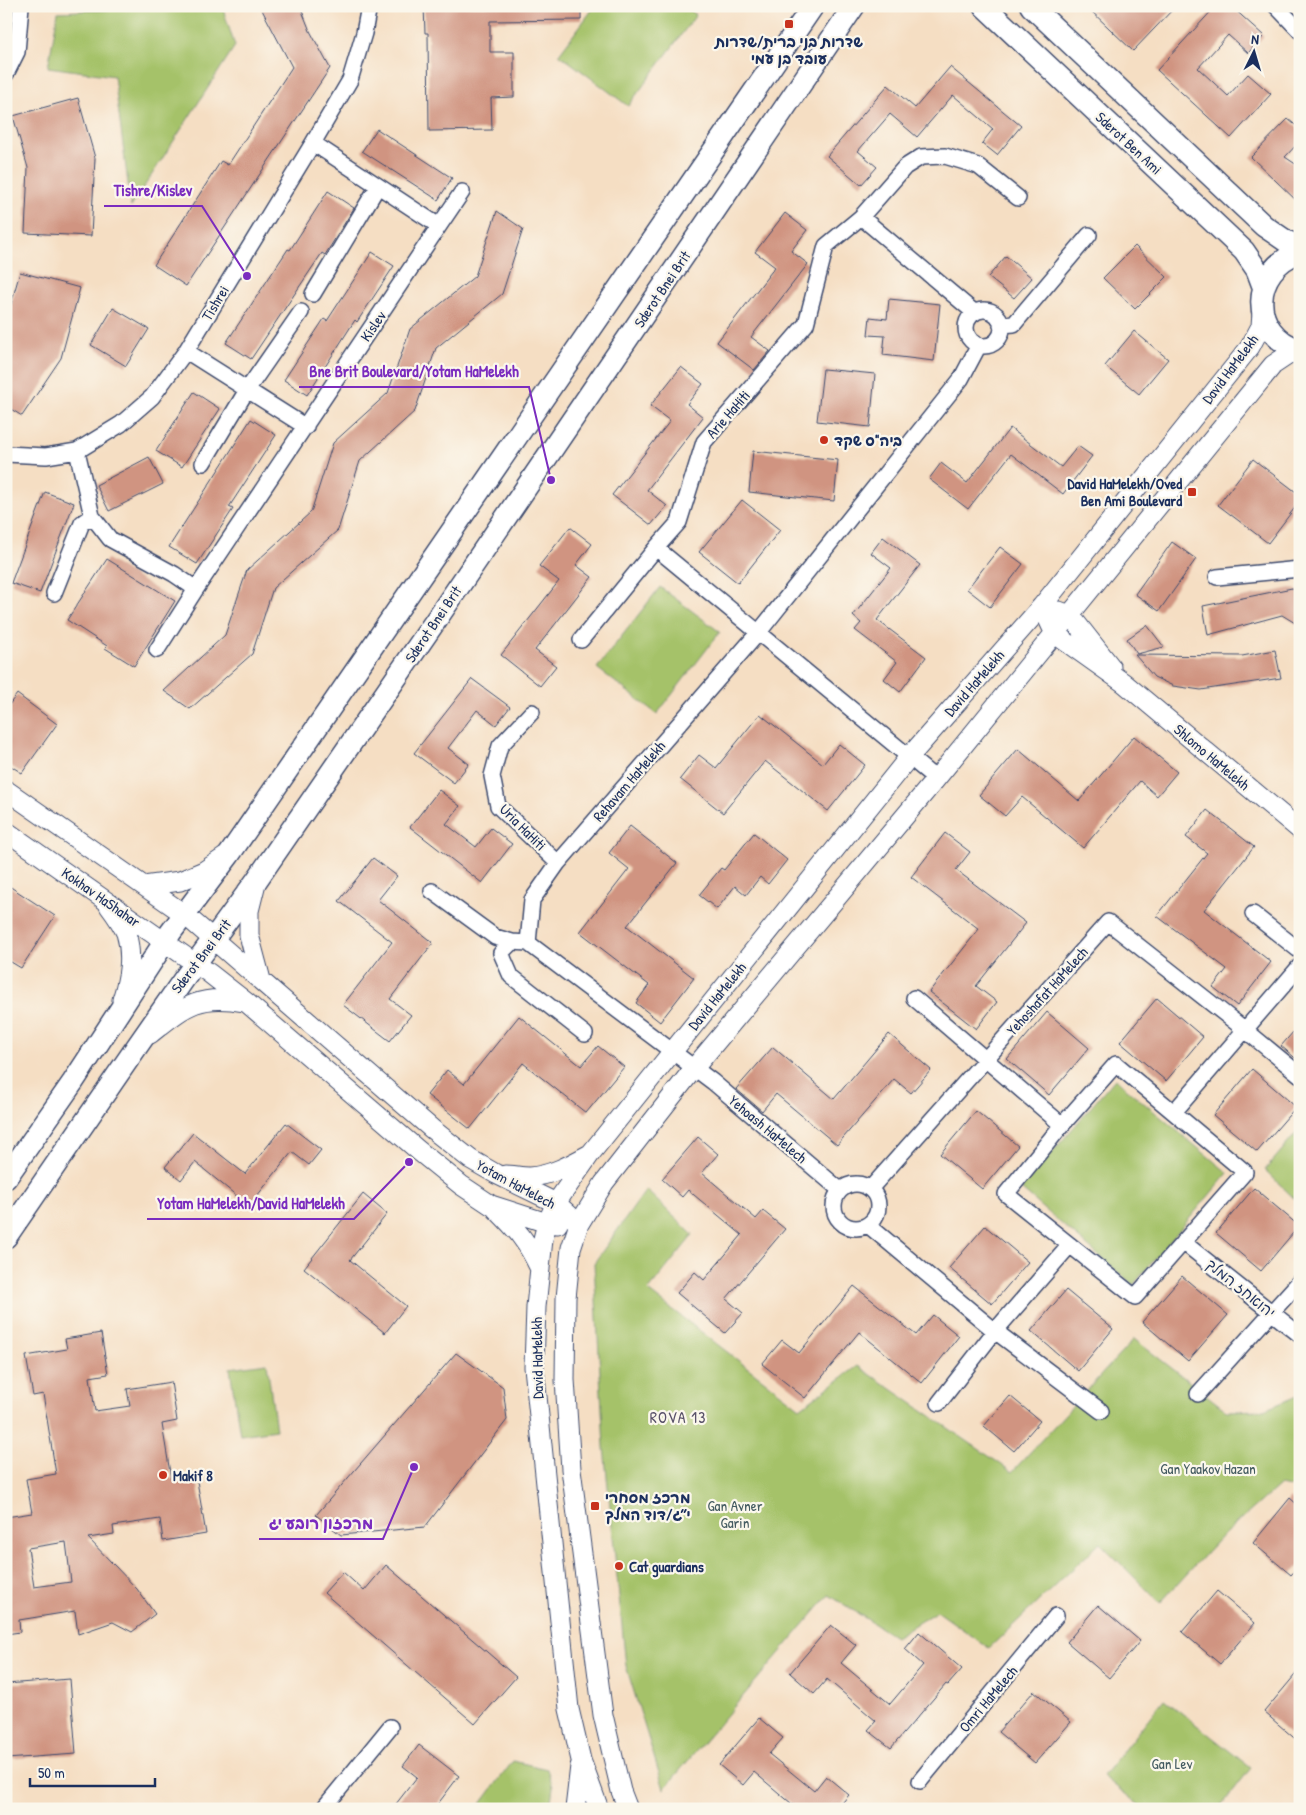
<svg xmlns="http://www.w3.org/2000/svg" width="1306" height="1815" font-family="'Patrick Hand','Playpen Sans Hebrew',sans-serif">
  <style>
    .green { fill: #a5c269; stroke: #607864 }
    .building { fill: #d09481; fill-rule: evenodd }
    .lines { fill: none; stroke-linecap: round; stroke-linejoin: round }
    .minor-casing { stroke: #3c496d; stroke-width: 18 }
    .tertiary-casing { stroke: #3c496d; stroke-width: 21 }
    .secondary-casing { stroke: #3c496d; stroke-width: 24 }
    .minor { stroke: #fff; stroke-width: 15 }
    .tertiary { stroke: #fff; stroke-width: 19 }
    .secondary { stroke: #fff; stroke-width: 21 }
    .poi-dot { fill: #c8321e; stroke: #fbf7ec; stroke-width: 2 }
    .labels { text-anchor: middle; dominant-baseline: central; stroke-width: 4.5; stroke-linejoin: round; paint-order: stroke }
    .poi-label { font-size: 15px; font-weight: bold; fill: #1b2f5e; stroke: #fbf7ec; text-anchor: start }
    .street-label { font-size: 15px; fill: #1b2f5e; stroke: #fbf7ec }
    .park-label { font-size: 15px; fill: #445b61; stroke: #fbf7ec }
    .neighbourhood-label { font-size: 16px; letter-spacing: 1px; fill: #5a526a; stroke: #fbf7ec }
    .leader { fill: none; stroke: #7b2cbf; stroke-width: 2 }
    .callout-dot { fill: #7b2cbf; stroke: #fbf7ec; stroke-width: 2 }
    .callout-label { font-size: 16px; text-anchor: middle; font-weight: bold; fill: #7b2cbf; stroke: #fbf7ec; stroke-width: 4.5; stroke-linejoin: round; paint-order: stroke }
  </style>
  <rect width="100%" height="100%" fill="#fbf7ec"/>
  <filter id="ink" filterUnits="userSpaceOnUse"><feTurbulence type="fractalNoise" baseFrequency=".02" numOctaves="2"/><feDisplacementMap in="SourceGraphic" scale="10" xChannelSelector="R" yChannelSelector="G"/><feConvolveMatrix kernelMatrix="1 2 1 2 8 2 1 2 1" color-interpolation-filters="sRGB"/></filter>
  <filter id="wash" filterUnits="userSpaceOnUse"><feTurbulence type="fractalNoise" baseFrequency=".0096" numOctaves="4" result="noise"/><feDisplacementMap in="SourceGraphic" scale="20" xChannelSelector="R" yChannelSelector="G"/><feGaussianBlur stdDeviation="1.12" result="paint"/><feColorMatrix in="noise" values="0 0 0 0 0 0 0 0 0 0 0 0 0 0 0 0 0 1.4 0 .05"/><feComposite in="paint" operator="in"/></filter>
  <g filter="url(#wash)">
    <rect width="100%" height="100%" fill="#f5dec3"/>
    <path class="green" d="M189 6H222L235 46 131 207 114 76 48 67 58 12Z
      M595 6H685L696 15 628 106 559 54Z
      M660 587 720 632 657 714 597 668Z
      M1115 1079 1228 1173 1133 1285 1021 1189Z
      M1300 1129V1204L1265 1170Z
      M646 1190 693 1235 648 1291 800 1408 858 1366 1012 1472 1134 1339 1227 1411 1264 1410 1300 1395V1489L1280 1485 1219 1539 1160 1603 1100 1543 989 1648 937 1611 895 1637 829 1595 664 1789 626 1666 604 1447 594 1263Z
      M267 1363 276 1430 240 1435 230 1368Z
      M1164 1699 1251 1768 1219 1809H1144L1103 1776Z
      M513 1761 547 1769 553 1787 550 1809H477Z"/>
    <g id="blocks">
      <path class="building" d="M260 6H300L310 31 330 68 186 286 154 265 221 161 228 165 292 67Z
        M424 6H581V20L490 21V52H514V97L491 98 492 130 429 131 428 33H425Z
        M1086 6H1176L1133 51Z
        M1216 6H1231L1264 36 1248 53 1228 35 1198 68 1228 96 1248 74 1271 94 1231 138 1157 70Z
        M950 67 1021 126 997 155 982 143 993 129 953 95 917 137 890 114 858 151 877 167 861 185 827 156 888 85 915 108Z
        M78 98 95 158 91 236 25 233 28 168 13 116Z
        M1288 119 1300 129V141L1285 157 1300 167V204L1251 157Z
        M377 129 452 178 438 200 362 151Z
        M328 191 354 208 325 255 322 253 251 359 226 343 288 249 290 250Z
        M497 211 523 229 502 294 436 348 415 411 360 461 338 530 273 588 252 654 190 709 164 691 225 635 247 570 311 512 333 443 388 393 410 329 475 276Z
        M785 213 807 230 791 251 808 264 751 337 770 351 754 370 717 342 775 267 755 252Z
        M1135 246 1167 277 1135 309 1103 278Z
        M372 252 394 266 357 322 355 320 307 395 284 380 324 319 327 321Z
        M1006 256 1032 278 1014 298 988 277Z
        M20 272 80 288 61 358 22 416 6 406V322Z
        M889 299 940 304 934 361 883 355 885 336 868 335 870 317 887 319Z
        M113 308 149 329 126 366 91 345Z
        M1134 331 1168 359 1139 394 1105 366Z
        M681 367 703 384 687 404 703 417 647 490 667 506 651 525 612 495 670 421 650 406Z
        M823 369 875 374 870 427 817 421Z
        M194 392 220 409 182 467 156 451Z
        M251 419 276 435 229 507 233 509 197 564 169 547Z
        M1010 428 1061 467 1078 446 1092 456 1063 494 1011 454 968 509 929 479 941 463 967 483Z
        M753 451 838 460 834 501 749 492Z
        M149 457 163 484 109 511 96 485Z
        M1253 459 1300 495V501L1268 543 1218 505Z
        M45 492 74 503 40 593 11 583Z
        M742 500 780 530 738 583 699 552Z
        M570 527 592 544 576 565 592 577 535 650 556 666 540 686 501 655 559 581 539 566Z
        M883 537 920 565 877 620 926 657 900 692 884 679 897 662 855 630 861 623 853 616 891 568 871 553Z
        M1172 542 1196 559 1159 611 1135 594Z
        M1000 547 1023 564 990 607 967 589Z
        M107 559 175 601 134 666 105 648 107 646 67 620Z
        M1292 588 1300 592V626L1282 615 1208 635 1203 606Z
        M1147 625 1164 647 1137 654 1127 639Z
        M1275 650 1281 678 1201 690 1173 686 1154 677 1135 655 1242 656Z
        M472 679 510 707 496 725 477 710 448 748 469 764 454 783 414 753Z
        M17 694 57 724 22 773 6 763V709Z
        M760 714 823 764 839 744 865 765 828 811 765 761 723 813 680 779 699 755 716 768Z
        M1134 736 1177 772 1157 796 1140 781 1083 848 1022 797 1005 816 979 795 1018 749 1079 801Z
        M439 790 460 806 446 824 476 847 491 828 512 844 482 883 410 827Z
        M1207 810 1254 847 1204 910 1271 962 1237 1006 1213 987 1227 969 1157 916 1207 853 1186 837Z
        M630 826 677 863 627 926 694 978 660 1022 636 1003 649 985 580 932 629 869 609 853Z
        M754 833 787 860 768 884 760 877 746 895 735 886 717 909 699 895 721 868 724 870Z
        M945 833 970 852 956 870 1026 923 976 986 997 1002 976 1029 929 992 979 929 911 877Z
        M373 858 397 876 378 900 433 943 390 999 411 1015 390 1041 343 1005 392 942 339 901Z
        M6 884 55 916 21 968 6 959Z
        M1157 998 1203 1037 1166 1081 1120 1042Z
        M1047 1012 1089 1048 1049 1095 1007 1059Z
        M519 1016 581 1066 598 1046 624 1067 586 1113 523 1063 470 1129 427 1095 447 1070 464 1084Z
        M1300 1024V1062L1281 1046Z
        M889 1034 931 1070 911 1093 894 1079 837 1145 776 1094 762 1111 736 1089 773 1047 834 1099Z
        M1252 1069 1296 1107 1257 1152 1213 1115Z
        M976 1111 1018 1146 982 1189 940 1154Z
        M286 1123 321 1150 309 1165 292 1152 249 1206 195 1162 181 1180 165 1167 193 1133 245 1174Z
        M698 1137 718 1154 702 1173 756 1219 763 1211 785 1229 726 1299 743 1313 725 1333 677 1293 695 1272 704 1280 742 1235 688 1190 682 1197 662 1179Z
        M1254 1188 1299 1226 1261 1271 1216 1233Z
        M363 1194 387 1214 350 1260 406 1306 385 1333 304 1268Z
        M985 1226 1028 1262 992 1304 949 1268Z
        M1182 1276 1228 1315 1188 1361 1142 1322Z
        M854 1286 916 1335 933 1315 959 1336 922 1383 859 1332 805 1398 762 1364 782 1340 799 1353Z
        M1066 1290 1113 1329 1078 1371 1031 1331Z
        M101 1333 108 1374 90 1377 95 1411 130 1406 127 1389 171 1382 177 1421 162 1424 171 1479 196 1475 206 1534 163 1541 160 1519 113 1526 114 1534 88 1538 137 1589 155 1614 132 1632 113 1622 78 1634 75 1611 19 1620 20 1632 6 1634V1517L32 1513 26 1479 56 1474 43 1394 33 1396 26 1356 67 1349 65 1339ZM66 1542 71 1582 34 1587 28 1548Z
        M456 1353 503 1387 507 1420 425 1527 341 1535 316 1515Z
        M1010 1396 1040 1421 1014 1451 984 1426Z
        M1290 1498 1300 1507V1565L1291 1575 1253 1543Z
        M386 1565 516 1677 475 1724 324 1593 343 1572 364 1591Z
        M1217 1591 1255 1623 1220 1664 1182 1632Z
        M1098 1605 1140 1641 1109 1678 1067 1642Z
        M831 1625 856 1645 841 1663 890 1704 923 1665 905 1649 919 1632 962 1669 948 1685 946 1684 891 1748 868 1730 876 1721 827 1679 814 1694 790 1673Z
        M1300 1669V1743L1264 1712Z
        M70 1679 76 1754 6 1759V1684Z
        M1034 1691 1071 1722 1035 1763 998 1732Z
        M759 1718 783 1738 769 1754 814 1791 826 1776 849 1795 837 1809H798L754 1772 743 1785 719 1765Z
        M419 1745 459 1776 434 1809H392L417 1777 403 1766Z"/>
    </g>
  </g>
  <g filter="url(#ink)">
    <use href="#blocks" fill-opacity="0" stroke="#3c496d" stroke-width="1"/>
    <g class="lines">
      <g class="minor-casing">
        <path id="minor" d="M1276 6 1300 31
          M6 74 17 52 21 6
          M861 217 975 313
          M439 226 462 192
          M313 294 378 186
          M966 328a18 18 0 1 1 36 0a18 18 0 1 1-36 0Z
          M1001 325 1014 324 1089 235
          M186 351 306 427
          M77 451 92 516 110 539 174 574 196 589 439 226 313 143
          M6 454 46 456 77 451 121 424 152 397 186 351 313 143 350 80 364 33 369 6
          M203 463 247 390 301 312
          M656 548 936 779
          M1217 577 1300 569
          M54 593 82 523 92 516
          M581 640 656 548 679 522 704 442 806 324 826 246 861 217 905 167 921 157 945 156 978 166 1018 198
          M157 650 196 589
          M532 712 500 746 492 776 498 806 558 863
          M432 891 495 937 512 942
          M1253 914 1300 951
          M528 943 512 942 501 953 511 976 585 1034
          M914 998 1062 1125
          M1116 1064 1245 1172 1135 1297 1006 1194 1062 1125Z
          M1174 1112 1300 966
          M834 1206a22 22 0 1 1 44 0a22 22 0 1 1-44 0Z
          M870 1189 1108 922 1244 1029 1300 1075
          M840 1190 713 1082 528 943 532 900 558 863 759 632 961 379 979 345
          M868 1225 995 1331 1101 1411
          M1183 1242 1300 1335
          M1198 1394 1300 1281
          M939 1403 995 1331 1070 1245
          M920 1781 1056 1616
          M323 1809 390 1727"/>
      </g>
      <g class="tertiary-casing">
        <path id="tertiary" d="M1042 606 1055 634 1124 683 1300 830
          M1059 611 1070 615 1111 667
          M6 790 184 914 432 1129 470 1159 496 1174 556 1203 579 1224
          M6 831 209 973 246 1002 419 1151 461 1185 491 1205 547 1223 558 1224
          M256 883 249 911V935L261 980
          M144 886 180 881 204 871 225 857
          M109 906C115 914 122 924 126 933 133 956 129 978 122 1000
          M150 1034C184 1007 198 993 244 1002
          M505 1175C513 1175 521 1177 529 1177 550 1176 570 1165 588 1155
          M496 1209C517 1230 527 1241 540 1269
          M575 1809 580 1766
          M599 1809 581 1760 569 1709 534 1367 536 1307 543 1239 547 1223 556 1203 591 1153 910 756 1042 606 1250 347 1261 326 1262 312
          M628 1809 621 1791 603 1715 571 1469 565 1380 566 1298 571 1248 579 1224 604 1183 695 1067 936 779 1273 365 1297 349"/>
      </g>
      <g class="secondary-casing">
        <path id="secondary" d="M984 6 1244 251 1257 270 1263 286
          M1031 6 1264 226 1286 241 1300 247
          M1300 252C1250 269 1248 334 1300 350
          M6 1178 73 1082 171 932 229 855 813 6
          M6 1237 138 1045 184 979 256 881 434 623 854 6"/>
      </g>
      <use href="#minor" class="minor"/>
      <use href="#tertiary" class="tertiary"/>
      <use href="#secondary" class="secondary"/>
    </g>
  </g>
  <g class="poi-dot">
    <rect x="784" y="19" width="10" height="10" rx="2.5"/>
    <circle cx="824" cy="440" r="5"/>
    <rect x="1187" y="487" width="10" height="10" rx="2.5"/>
    <circle cx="163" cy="1475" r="5"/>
    <rect x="590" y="1501" width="10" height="10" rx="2.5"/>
    <circle cx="619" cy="1566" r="5"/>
  </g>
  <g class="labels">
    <g class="poi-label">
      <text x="789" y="41" text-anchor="middle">שדרות בני ברית/שדרות<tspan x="789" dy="17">עובד בן עמי</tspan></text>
      <text x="834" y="440">ביה"ס שקד</text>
      <text x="1182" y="483" text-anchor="end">David HaMelekh/Oved<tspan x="1182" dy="17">Ben Ami Boulevard</tspan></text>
      <text x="173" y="1475">Makif 8</text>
      <text x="605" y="1497">מרכז מסחרי<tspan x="605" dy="17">י״ג/דוד המלך</tspan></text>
      <text x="629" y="1566">Cat guardians</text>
    </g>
    <g class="street-label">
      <text transform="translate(1129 143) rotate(43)">Sderot Ben Ami</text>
      <text transform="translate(662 289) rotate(-56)">Sderot Bnei Brit</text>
      <text transform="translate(215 303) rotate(-59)">Tishrei</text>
      <text transform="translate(373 326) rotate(-56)">Kislev</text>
      <text transform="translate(1230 369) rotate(-53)">David HaMelekh</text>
      <text transform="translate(728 414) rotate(-49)">Arie HaHiti</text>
      <text transform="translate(433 624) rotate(-56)">Sderot Bnei Brit</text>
      <text transform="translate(974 683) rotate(-49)">David HaMelekh</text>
      <text transform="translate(1212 757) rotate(40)">Shlomo HaMelekh</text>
      <text transform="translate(629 781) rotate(-49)">Rehavam HaMelekh</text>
      <text transform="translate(523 827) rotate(45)">Uria HaHiti</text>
      <text transform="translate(101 897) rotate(35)">Kokhav HaShahar</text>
      <text transform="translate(201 956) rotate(-53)">Sderot Bnei Brit</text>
      <text transform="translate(1047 991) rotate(-48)">Yehoshafat HaMelech</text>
      <text transform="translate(717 996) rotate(-51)">David HaMelekh</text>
      <text transform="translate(768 1129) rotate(40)">Yehoash HaMelech</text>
      <text transform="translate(516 1184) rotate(28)">Yotam HaMelech</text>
      <text transform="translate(1241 1288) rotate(39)">יהואחז המלך</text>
      <text transform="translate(537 1358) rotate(-91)">David HaMelekh</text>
      <text transform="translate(988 1699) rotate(-50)">Omri HaMelech</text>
    </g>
    <g class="park-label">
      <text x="1208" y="1468">Gan Yaakov Hazan</text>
      <text x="735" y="1505">Gan Avner<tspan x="735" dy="17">Garin</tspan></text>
      <text x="1172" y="1763">Gan Lev</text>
    </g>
    <g class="neighbourhood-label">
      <text x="678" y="1417">ROVA 13</text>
    </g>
  </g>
  <path class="leader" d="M247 276L202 206H104M551 480L529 387H299M409 1162L354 1219H147M414 1467L383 1539H259"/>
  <g class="callout-dot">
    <circle cx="247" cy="276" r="5"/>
    <circle cx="551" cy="480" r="5"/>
    <circle cx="409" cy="1162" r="5"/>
    <circle cx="414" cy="1467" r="5"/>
  </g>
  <g class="callout-label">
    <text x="153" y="196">Tishre/Kislev</text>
    <text x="414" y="377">Bne Brit Boulevard/Yotam HaMelekh</text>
    <text x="251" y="1209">Yotam HaMelekh/David HaMelekh</text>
    <text x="321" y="1529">מרכזון רובע יג</text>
  </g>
  <rect width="1306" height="1815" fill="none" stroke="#fbf7ec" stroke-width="25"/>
  <g transform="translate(1254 52) rotate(5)" stroke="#fbf7ec" stroke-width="4" paint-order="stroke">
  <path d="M0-4L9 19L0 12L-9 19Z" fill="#1b2f5e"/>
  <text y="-8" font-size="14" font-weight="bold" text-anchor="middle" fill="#1b2f5e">N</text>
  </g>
  <path d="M30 1778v8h125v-8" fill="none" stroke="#1b2f5e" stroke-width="2.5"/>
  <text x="38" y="1778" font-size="15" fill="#1b2f5e" stroke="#fbf7ec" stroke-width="4" paint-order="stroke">50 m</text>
</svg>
